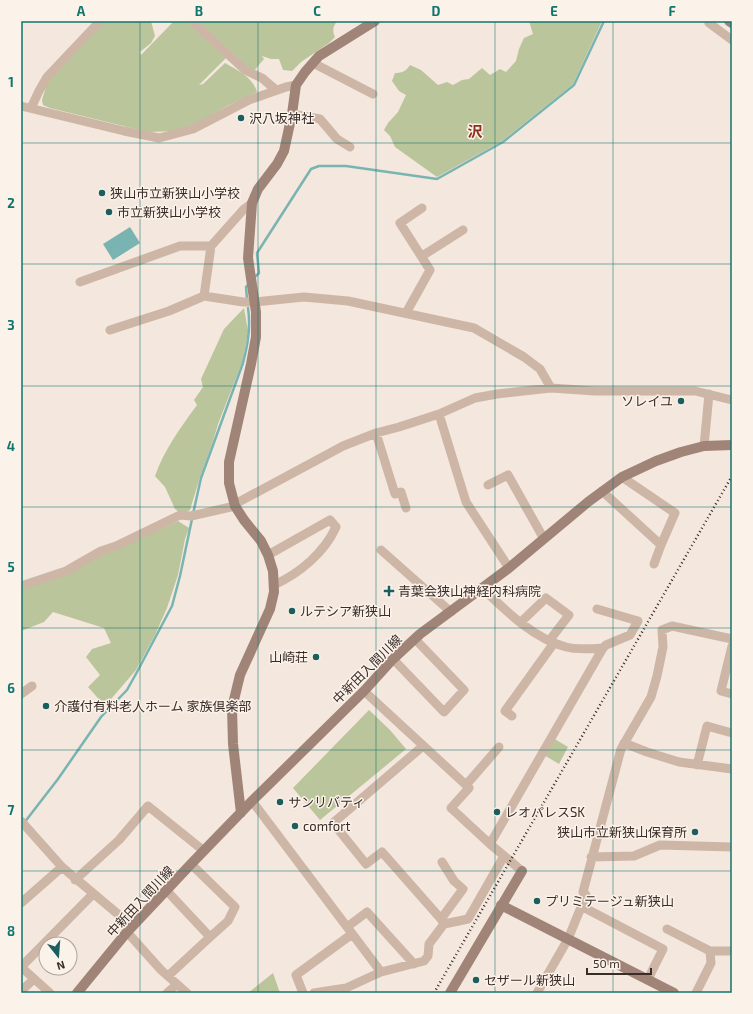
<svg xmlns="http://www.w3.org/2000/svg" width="753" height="1014" font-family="'Exo 2','Noto Sans JP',sans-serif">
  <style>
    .green { fill: #bac59b }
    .water { fill: #79b4b2 }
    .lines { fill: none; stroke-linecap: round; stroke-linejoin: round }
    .stream { stroke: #79b4b2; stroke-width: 2.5 }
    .street { stroke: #ceb6a7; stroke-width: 9 }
    .secondary { stroke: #a18478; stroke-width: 10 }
    .rail { stroke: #3a2c28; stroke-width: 2.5; stroke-dasharray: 1 3; stroke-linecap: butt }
    .grid { fill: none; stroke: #0f766e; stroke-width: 1; stroke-opacity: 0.55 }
    .poi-dot { fill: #1a5f5e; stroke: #fbf2ea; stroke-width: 1.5 }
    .labels { text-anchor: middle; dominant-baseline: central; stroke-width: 3; stroke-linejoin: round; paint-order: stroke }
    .poi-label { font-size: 13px; fill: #3a2c28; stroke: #fbf2ea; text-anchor: start }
    .street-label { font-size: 13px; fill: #3a2c28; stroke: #fbf2ea }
    .quarter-label { font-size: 15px; font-weight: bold; fill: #8f2e1b; stroke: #fbf2ea }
    .neatline { fill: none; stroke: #0f766e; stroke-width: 1.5 }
    .grid-label { font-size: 13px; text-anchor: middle; font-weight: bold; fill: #0f766e }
  </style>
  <rect width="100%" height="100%" fill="#f4e7dd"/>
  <path class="green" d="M104 21H151L155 36 151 43 140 52 141 55 174 21H189L227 57 199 85 203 84 225 63C237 70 253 77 257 92L227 106 198 123 178 131 148 132 50 108 43 105 42 100 48 80Z
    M198 21H337C333 27 332 30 335 37L329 43 301 62 292 71 283 70 279 59H271L262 56 264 59 253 72Z
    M529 21H602L573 84 502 141 437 177 395 147 390 136 384 130 388 123 398 112 406 95 399 91 392 81 395 73C403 73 406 71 410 65L421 70 438 85 447 82 453 85 462 80 469 79 482 68 490 75 500 69 506 72 516 61 519 49 524 38 533 34Z
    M244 308 248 331 243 360 218 424 213 441 200 477 190 510 182 514 175 509 165 487 155 476C164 450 181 427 197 405L194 400 203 387 201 379 224 329Z
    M178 521 189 528 185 539 178 575 167 608 155 635 136 670 105 706 88 687 100 675 86 657 92 649 111 643 104 628 53 612 44 622 21 631V589L108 552Z
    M369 710 390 730 406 749 320 820 293 788Z
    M553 738 568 747 559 764 544 755Z
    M273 973 280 993H248Z"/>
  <path class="water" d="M130 227 140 243 113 260 103 244Z"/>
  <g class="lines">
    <path class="stream" d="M256 276 259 273 257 253 311 169 319 166H346L437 179 503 142 574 85 604 21
      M247 299 246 287 248 285
      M193 514 201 478 243 363C248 345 251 327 248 308
      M24 823 58 779 101 717 127 690 137 672 172 606 180 576 192 519"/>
    <path class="street" d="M192 21 245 70 262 78 276 90
      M710 21 709 23 732 40
      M313 63 373 94
      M21 106 124 131 159 138 193 129 249 100 286 87 296 85
      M31 108 39 91 47 77 100 21
      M292 114 320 119 337 139 350 147
      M422 256 463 230
      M80 282 180 246H211
      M204 296 211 246 244 209 252 203
      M406 313 430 270 400 223 422 208
      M110 330 169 311 204 296 243 302H255L304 297 348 301 474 328 524 357 540 369 551 388
      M439 414 466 502 509 568
      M376 433 395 494 401 492 406 508
      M704 446 709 394
      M488 485 508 475 544 539
      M602 491 661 545 675 513 622 477
      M235 504 343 446 376 433 399 427 439 414 475 398 497 394 551 388 595 391H695L732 400
      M381 550 451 612
      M268 555 330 520 336 527C324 553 300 573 274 585
      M654 564 661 545
      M21 586 66 571 101 551 116 546 180 515 191 516 235 506
      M482 588C505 610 534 639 566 647 577 650 591 649 603 648L606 645 630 635 638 621 597 609
      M521 622 546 598 569 615 549 641
      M732 646 721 691 732 694
      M393 659 444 712 464 690 415 639
      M364 691 466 785
      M21 694 32 686
      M512 716 505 711 554 643
      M624 743 647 752 679 762 732 769
      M423 746 333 823 366 864 382 852 441 919 444 924 468 919 504 856
      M499 747 466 785 469 788 451 808 490 844 522 871
      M697 765 707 726 732 733
      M252 801 381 972
      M21 821 62 867 132 926
      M490 844 603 648
      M591 857 634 856 660 845 732 847
      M75 880 119 840 148 806 204 851
      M167 891 210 937
      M21 903 62 867
      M581 906 663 949 648 979
      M441 919 463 889 454 881 442 862
      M347 927 367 912 414 964
      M667 929 710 951H732
      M127 932 161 970 187 993
      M168 976 209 938 228 921 235 907 191 864
      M21 991 34 979
      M50 993 21 967 93 894
      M167 993 177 984
      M303 993 296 975 352 934
      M314 993 346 988 381 972 424 961 428 956 429 944 444 924
      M537 993 568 939 586 895 583 892 621 749 651 697 657 676 663 647 662 630 672 626 732 639
      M696 993 711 963 710 951"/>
    <path class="secondary" d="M729 21 732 23
      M241 813 233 744 232 708 240 675 270 609 274 592 273 571 268 555 261 541 244 520 235 506 229 483V462L251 364 256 337V312L248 258 252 203 258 189 277 164 284 151 292 114 296 85 305 72 319 56 375 21
      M501 905 674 993
      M77 993 127 932 191 864 252 801 364 691 393 659 420 634 509 568 588 502 622 477 656 461 681 452 704 446 732 445
      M450 993 522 871"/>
    <path class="rail" d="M434 993 732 476"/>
  </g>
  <path class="grid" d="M140 21V993M258 21V993M376 21V993M495 21V993M613 21V993M21 143H732M21 264H732M21 386H732M21 507H732M21 628H732M21 750H732M21 871H732"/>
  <g class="poi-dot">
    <circle cx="241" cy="118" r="4"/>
    <circle cx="102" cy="193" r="4"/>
    <circle cx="109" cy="212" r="4"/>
    <circle cx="681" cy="401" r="4"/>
    <path d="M387 585h4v4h4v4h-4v4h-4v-4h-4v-4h4z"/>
    <circle cx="292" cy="611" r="4"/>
    <circle cx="316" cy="657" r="4"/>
    <circle cx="46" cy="706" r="4"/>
    <circle cx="280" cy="802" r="4"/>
    <circle cx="497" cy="812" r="4"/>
    <circle cx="295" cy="826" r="4"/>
    <circle cx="695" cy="832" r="4"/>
    <circle cx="537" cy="901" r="4"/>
    <circle cx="476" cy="980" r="4"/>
  </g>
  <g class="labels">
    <g class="poi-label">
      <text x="249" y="118">沢八坂神社</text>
      <text x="110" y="193">狭山市立新狭山小学校</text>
      <text x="117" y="212">市立新狭山小学校</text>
      <text x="673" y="401" text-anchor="end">ソレイユ</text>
      <text x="398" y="591">青葉会狭山神経内科病院</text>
      <text x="300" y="611">ルテシア新狭山</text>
      <text x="308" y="657" text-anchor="end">山崎荘</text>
      <text x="54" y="706">介護付有料老人ホーム 家族倶楽部</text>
      <text x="288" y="802">サンリバティ</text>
      <text x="505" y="812">レオパレスSK</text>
      <text x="303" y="826">comfort</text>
      <text x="687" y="832" text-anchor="end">狭山市立新狭山保育所</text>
      <text x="545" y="901">プリミテージュ新狭山</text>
      <text x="484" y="980">セザール新狭山</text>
    </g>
    <g class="street-label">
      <text transform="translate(367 669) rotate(-45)">中新田入間川線</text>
      <text transform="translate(140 901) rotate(-47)">中新田入間川線</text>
    </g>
    <g class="quarter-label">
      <text x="475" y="131">沢</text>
    </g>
  </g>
  <rect width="753" height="1014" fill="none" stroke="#fbf2ea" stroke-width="44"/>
  <g transform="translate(58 956) rotate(163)"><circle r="19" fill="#fbf2ea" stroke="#aea39c"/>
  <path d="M0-3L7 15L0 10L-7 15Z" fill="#1a5f5e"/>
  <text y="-6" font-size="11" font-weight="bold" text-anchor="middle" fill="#3a2c28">N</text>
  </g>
  <path d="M587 968v6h64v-6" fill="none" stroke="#3a2c28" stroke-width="2"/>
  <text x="593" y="968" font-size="12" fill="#3a2c28" stroke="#fbf2ea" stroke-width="3" paint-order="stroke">50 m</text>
  <rect x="22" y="22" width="709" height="970" class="neatline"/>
  <g class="grid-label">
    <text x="81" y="16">A</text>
    <text x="199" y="16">B</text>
    <text x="317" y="16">C</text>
    <text x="436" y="16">D</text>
    <text x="554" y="16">E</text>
    <text x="672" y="16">F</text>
    <text x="11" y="87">1</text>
    <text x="11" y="208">2</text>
    <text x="11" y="330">3</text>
    <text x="11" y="451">4</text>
    <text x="11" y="572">5</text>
    <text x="11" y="693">6</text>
    <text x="11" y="815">7</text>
    <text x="11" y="936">8</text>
  </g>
</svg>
